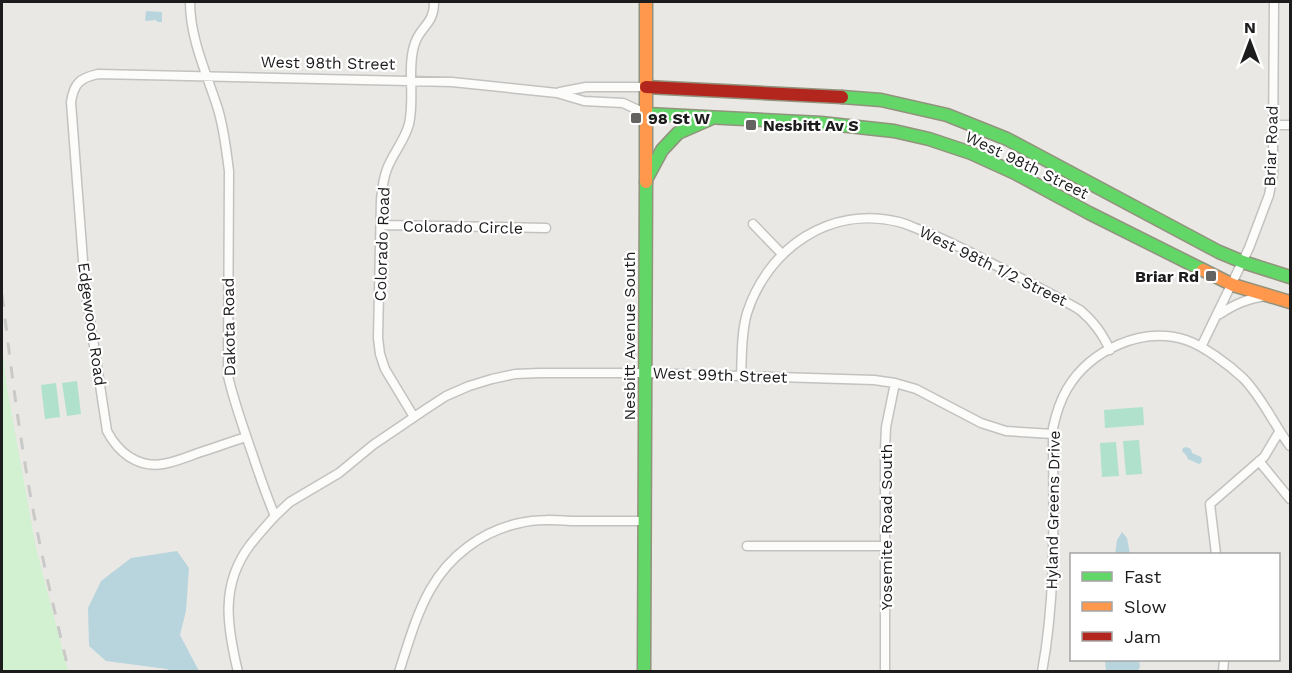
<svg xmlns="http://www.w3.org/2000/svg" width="1292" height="673" font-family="'Work Sans',sans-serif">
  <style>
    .park { fill: #d1f1d1 }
    .pitch { fill: #afe1cc }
    .water { fill: #b8d5dd }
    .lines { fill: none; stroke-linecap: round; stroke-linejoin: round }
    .street-casing { stroke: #c3c2c0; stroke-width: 11 }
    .fast-casing { stroke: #91937d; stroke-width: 15 }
    .slow-casing { stroke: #91937d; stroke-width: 15 }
    .jam-casing { stroke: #91937d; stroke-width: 15 }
    .street { stroke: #fcfcfb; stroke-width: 8 }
    .fast { stroke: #63d668; stroke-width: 12 }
    .slow { stroke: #ff974d; stroke-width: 12 }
    .jam { stroke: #b3261e; stroke-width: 12 }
    .rail { stroke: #c9c9c8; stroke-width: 3; stroke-dasharray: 12 12; stroke-linecap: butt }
    .poi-dot { fill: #646362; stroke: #fff; stroke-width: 2 }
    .labels { text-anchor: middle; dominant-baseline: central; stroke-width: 4.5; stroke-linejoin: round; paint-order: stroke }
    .street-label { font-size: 16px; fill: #1c1c1c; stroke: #fff }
    .poi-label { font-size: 16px; font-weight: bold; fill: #1c1c1c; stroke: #fff; text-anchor: start }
  </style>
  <rect width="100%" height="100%" fill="#eae8e4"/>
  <path class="park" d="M2 346 7 388 36 548 68 671H2Z"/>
  <path class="pitch" d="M77 381 81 414 67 416 62 383Z
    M56 383 60 417 45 419 41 385Z
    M1143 407 1144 425 1105 428 1104 410Z
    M1139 440 1142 474 1126 475 1123 441Z
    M1116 442 1119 476 1102 477 1100 443Z"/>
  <path class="water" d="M146 11 162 12V22H157L156 20 145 21Z
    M1186 447 1191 449 1192 453 1201 457 1202 460 1201 463 1199 464 1188 459 1186 455 1182 451 1183 448Z
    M1122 532 1127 538 1130 554H1115L1117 540Z
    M177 551 189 568 186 611 180 635 199 671H169L167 669 106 661 89 646 88 608 101 581 131 558Z
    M1105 660H1139L1140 667 1138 671H1106Z"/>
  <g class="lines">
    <g class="street-casing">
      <path id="street" d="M190 2C190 38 206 72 217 106 224 127 226 149 229 171L228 376C234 402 243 427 252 453 259 474 266 495 275 516 267 525 258 535 250 545 220 585 227 626 238 672
        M560 92 586 87H646
        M1273 125H1290
        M753 224 782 254
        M381 225 546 228
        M1220 314C1235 304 1247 299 1265 296
        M1201 347 1249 248 1269 195 1273 174V154L1274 2
        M741 377C742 356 741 334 747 313 768 248 830 205 899 222 907 224 914 228 921 230 945 239 968 251 991 263 1021 278 1051 293 1080 310 1094 322 1102 333 1110 350
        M414 417 385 369 380 354 378 338 381 200C382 190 383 179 387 169 393 153 405 140 409 124 415 98 407 70 414 46 419 26 434 26 434 2
        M246 437C230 442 214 448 198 453 187 457 175 462 163 464 137 468 118 452 107 431L85 287 71 102C74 83 80 78 98 74L452 82 557 93 584 101 623 103 647 114
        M1259 461 1290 499
        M275 516 290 502 339 473 373 445 426 409 446 396 469 386 492 379 515 374 540 373H645L874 380 895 383 916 389 981 423 1006 431 1053 434
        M747 546H885
        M1216 554 1210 504 1264 457 1279 432
        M399 672C408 644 416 615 430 590 449 556 482 531 520 523 537 519 554 520 571 521 595 521 620 521 645 521
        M885 672V450L886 427 895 383
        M1042 672C1057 591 1053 509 1053 428 1056 414 1060 401 1067 389 1090 350 1142 326 1186 340 1204 346 1229 365 1243 378 1262 397 1274 425 1290 446
        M1223 672 1224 660"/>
    </g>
    <g class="fast-casing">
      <path id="fast" d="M842 97 881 100 947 115 1007 139 1219 252 1243 262 1290 277
        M647 114 821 123 894 131 929 139 971 153 1015 173 1089 213 1203 270
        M648 176 662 150 678 133 710 119
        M644 672 646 182"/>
    </g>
    <g class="slow-casing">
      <path id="slow" d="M646 2V182
        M1203 270 1233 285 1290 302"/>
    </g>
    <g class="jam-casing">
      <path id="jam" d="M646 87 842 97"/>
    </g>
    <use href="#street" class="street"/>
    <use href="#fast" class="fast"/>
    <use href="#slow" class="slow"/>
    <use href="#jam" class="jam"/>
    <path class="rail" d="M2 295C9 349 15 403 24 457 35 529 52 601 69 672"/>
  </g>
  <g class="poi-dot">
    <rect x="630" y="112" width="12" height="12" rx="3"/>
    <rect x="745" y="119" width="12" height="12" rx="3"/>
    <rect x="1205" y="270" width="12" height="12" rx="3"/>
  </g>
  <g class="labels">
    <g class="street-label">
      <text transform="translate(328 63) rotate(1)">West 98th Street</text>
      <text transform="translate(1271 146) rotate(-88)">Briar Road</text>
      <text transform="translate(1027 165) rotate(26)">West 98th Street</text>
      <text transform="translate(463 227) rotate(1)">Colorado Circle</text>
      <text transform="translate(382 244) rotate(-88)">Colorado Road</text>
      <text transform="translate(993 266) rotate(26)">West 98th 1/2 Street</text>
      <text transform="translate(92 324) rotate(82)">Edgewood Road</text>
      <text transform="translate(229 327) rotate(-91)">Dakota Road</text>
      <text transform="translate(629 336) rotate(-90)">Nesbitt Avenue South</text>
      <text transform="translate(720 375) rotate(2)">West 99th Street</text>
      <text transform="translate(1053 510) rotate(-89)">Hyland Greens Drive</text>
      <text transform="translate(886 527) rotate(-90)">Yosemite Road South</text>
    </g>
    <g class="poi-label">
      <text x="648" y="118">98 St W</text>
      <text x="763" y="125">Nesbitt Av S</text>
      <text x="1199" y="276" text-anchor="end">Briar Rd</text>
    </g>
  </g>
  <rect width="1292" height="673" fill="none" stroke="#1c1c1c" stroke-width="6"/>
  <rect x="1070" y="553" width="210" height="108" fill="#ffffff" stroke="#a4a4a4" stroke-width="1.5"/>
  <rect x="1082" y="572" width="30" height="9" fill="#63d668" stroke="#a4a4a4" stroke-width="1.5"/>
  <text x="1124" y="583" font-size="18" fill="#1c1c1c">Fast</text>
  <rect x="1082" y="602" width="30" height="9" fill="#ff974d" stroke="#a4a4a4" stroke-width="1.5"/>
  <text x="1124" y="613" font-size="18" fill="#1c1c1c">Slow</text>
  <rect x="1082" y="632" width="30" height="9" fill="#b3261e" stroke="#a4a4a4" stroke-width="1.5"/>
  <text x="1124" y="643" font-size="18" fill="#1c1c1c">Jam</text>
  <g transform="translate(1250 42)" stroke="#ffffff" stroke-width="4.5" paint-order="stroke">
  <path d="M0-4.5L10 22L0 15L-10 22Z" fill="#1c1c1c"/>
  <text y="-9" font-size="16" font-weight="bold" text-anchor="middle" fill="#1c1c1c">N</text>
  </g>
</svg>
